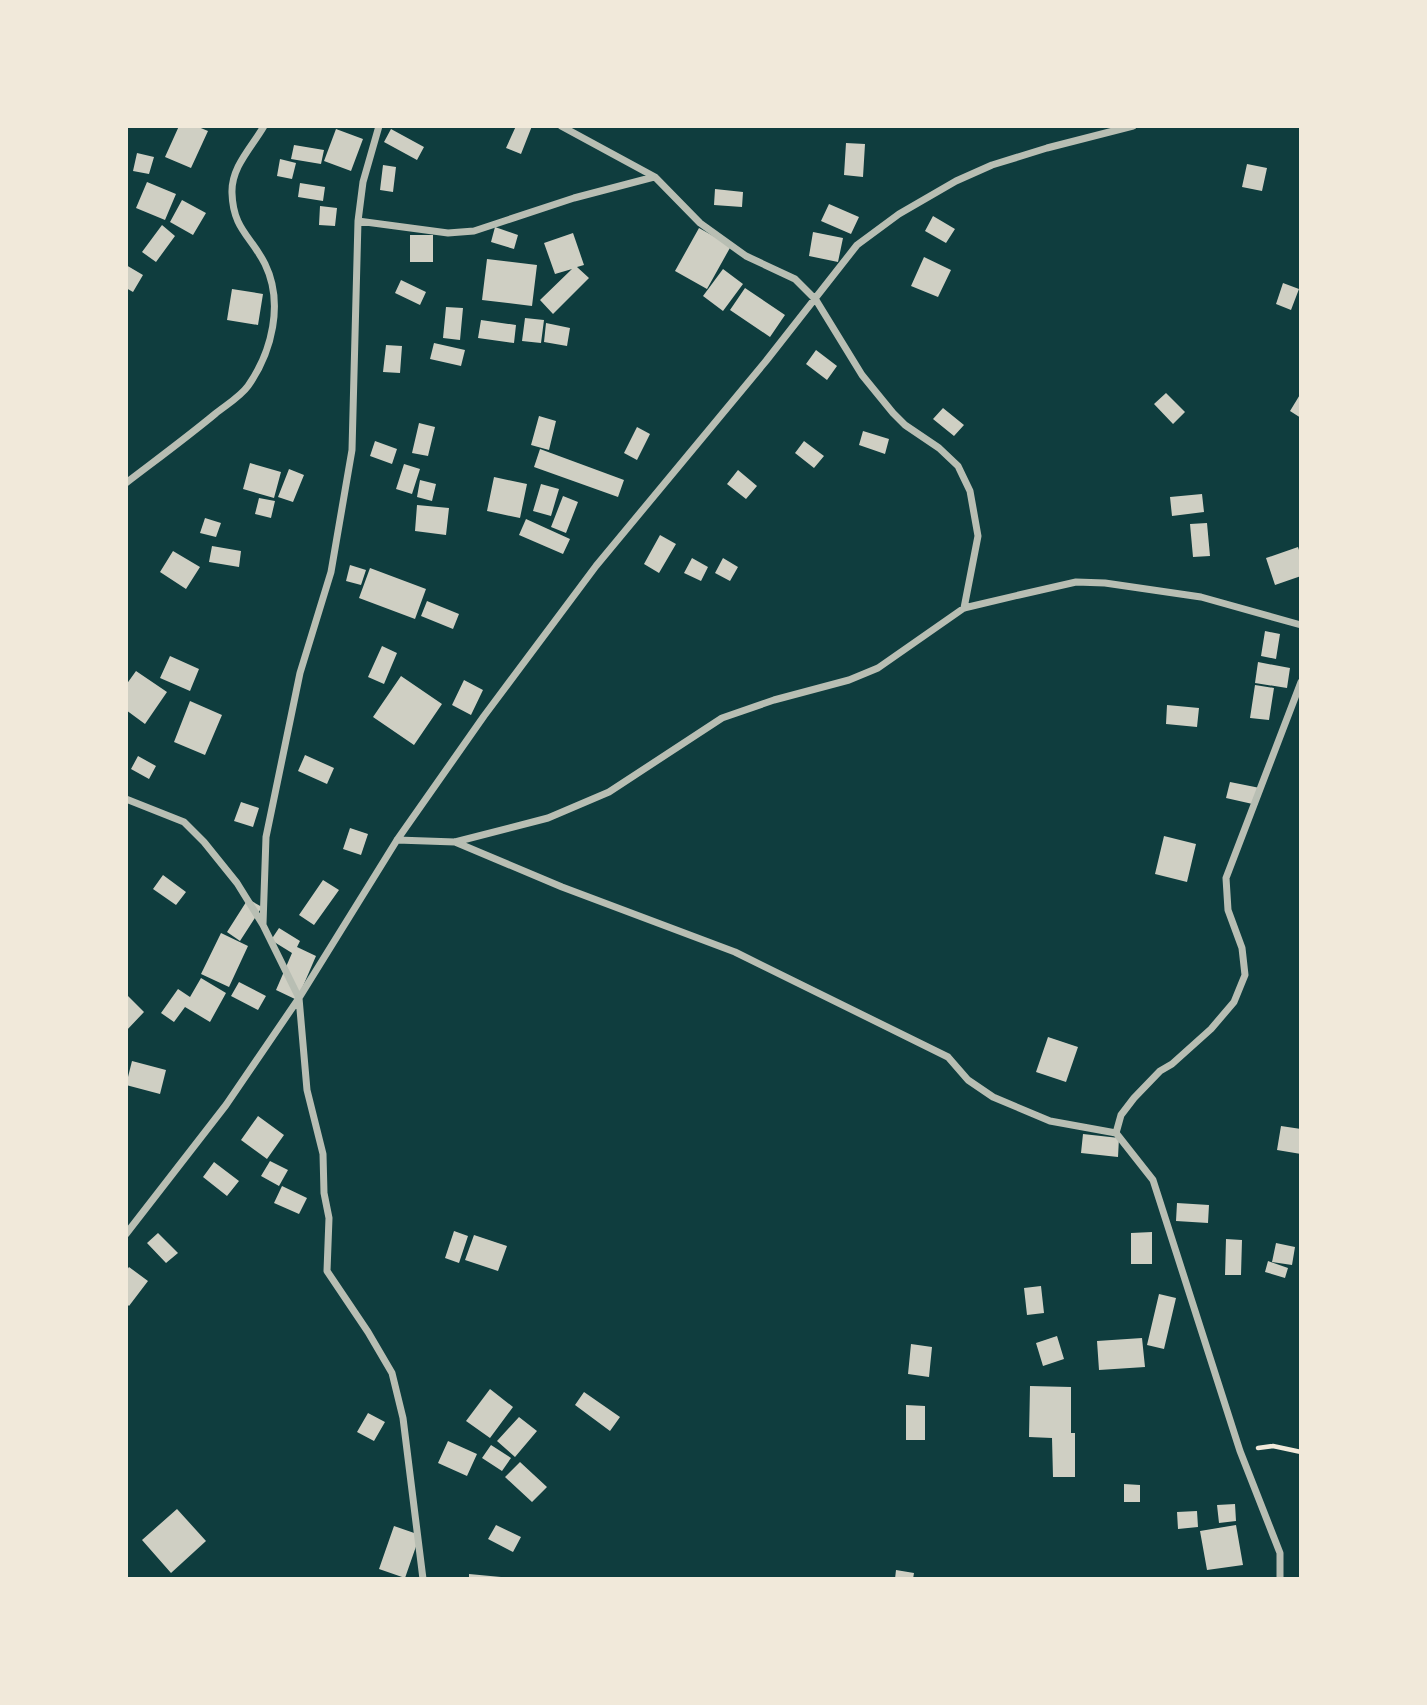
<svg xmlns="http://www.w3.org/2000/svg" width="1427" height="1705" font-family="Georgia,serif">
  <style>
    .building { fill: #cfcfc3 }
    .lines { fill: none; stroke-linecap: round; stroke-linejoin: round }
    .path { stroke: #f1e9da; stroke-width: 4.5 }
    .minor { stroke: #b8beb3; stroke-width: 7 }
  </style>
  <rect width="100%" height="100%" fill="#0f3d3e"/>
  <path class="building" d="M179 126H196L208 131 191 168 165 157Z
    M516 126H532L521 154 506 148Z
    M336 129 363 139 351 171 324 161Z
    M391 129 424 147 417 160 384 142Z
    M846 143 865 144 863 177 844 175Z
    M294 145 324 150 321 164 291 159Z
    M137 153 154 157 149 174 133 171Z
    M280 159 296 163 292 179 277 176Z
    M1247 164 1267 168 1262 191 1242 187Z
    M383 165 396 167 393 192 380 190Z
    M147 182 176 194 165 220 136 208Z
    M300 183 325 187 323 201 298 197Z
    M715 189 743 192 742 207 714 205Z
    M182 200 206 213 193 235 170 222Z
    M829 204 859 217 851 234 821 221Z
    M320 206 337 208 335 226 319 225Z
    M933 216 955 229 946 243 925 231Z
    M162 225 175 236 156 262 142 252Z
    M495 227 518 235 514 249 491 242Z
    M699 228 731 246 707 289 675 271Z
    M813 232 843 238 838 262 809 256Z
    M573 233 584 265 577 267 589 278 553 314 540 300 572 269 555 274 544 243Z
    M410 235H433V262H410Z
    M924 257 951 270 938 297 911 286Z
    M487 259 537 265 532 306 482 300Z
    M126 265 143 275 133 292 126 288Z
    M723 269 743 284 723 311 703 296Z
    M401 280 426 292 420 305 395 293Z
    M1283 283 1299 289 1291 310 1276 304Z
    M745 288 785 315 770 337 730 310Z
    M232 289 263 294 258 325 227 320Z
    M446 307 463 308 460 340 443 338Z
    M525 318 544 320 541 343 522 341Z
    M481 320 516 325 514 343 478 338Z
    M546 323 570 328 567 346 544 342Z
    M434 343 465 350 461 366 430 359Z
    M386 345 402 346 400 373 383 372Z
    M816 350 837 366 827 380 806 364Z
    M1166 393 1185 412 1173 424 1154 404Z
    M1301 393V418L1290 411Z
    M943 408 964 425 954 436 933 419Z
    M539 416 556 421 549 450 531 445Z
    M419 423 435 427 428 456 412 453Z
    M637 427 650 434 637 460 624 453Z
    M863 431 889 439 885 454 859 445Z
    M375 441 397 449 392 464 370 456Z
    M804 441 824 456 814 468 795 453Z
    M540 449 624 480 618 497 534 467Z
    M250 463 281 472 274 498 243 489Z
    M404 464 420 469 412 494 396 489Z
    M289 469 304 475 293 502 278 497Z
    M738 470 757 486 746 499 727 484Z
    M494 477 527 484 520 518 487 511Z
    M420 480 436 484 432 501 417 497Z
    M541 484 559 489 551 516 533 511Z
    M1202 494 1204 512 1172 516 1170 497Z
    M563 496 578 502 566 533 551 527Z
    M259 498 275 501 271 518 255 514Z
    M417 505 449 508 446 535 415 531Z
    M205 518 221 523 216 537 200 533Z
    M526 519 570 539 563 554 519 535Z
    M1207 523 1210 556 1193 557 1190 524Z
    M660 535 676 544 659 573 644 564Z
    M212 546 241 551 239 567 209 562Z
    M1298 547 1301 556V576L1275 585 1266 558Z
    M173 551 200 567 186 589 160 572Z
    M692 558 708 567 701 581 684 573Z
    M723 558 738 567 730 581 715 573Z
    M350 565 366 570 361 585 346 581Z
    M370 568 426 589 415 619 359 598Z
    M427 601 459 614 453 629 421 616Z
    M1265 631 1280 634 1276 659 1261 656Z
    M382 646 397 653 384 684 368 677Z
    M170 656 199 669 190 691 160 678Z
    M1258 662 1290 668 1287 688 1255 683Z
    M136 671 167 692 145 724 126 710V685Z
    M401 676 442 704 414 745 373 717Z
    M464 680 483 690 471 715 452 705Z
    M1255 685 1274 688 1269 720 1250 718Z
    M190 701 222 715 205 755 174 742Z
    M1167 705 1199 708 1197 727 1166 724Z
    M305 755 334 768 327 784 298 771Z
    M138 756 156 766 149 779 131 769Z
    M1230 782 1260 788 1257 805 1226 798Z
    M241 802 259 808 253 827 234 821Z
    M350 828 368 834 361 855 343 849Z
    M1164 836 1196 844 1187 882 1155 874Z
    M163 875 186 892 176 905 153 889Z
    M323 880 339 890 314 925 299 915Z
    M248 899 262 907 240 941 227 932Z
    M279 928 300 941 297 947 316 956 297 1000 276 990 292 953 271 940Z
    M221 933 248 946 229 987 201 974Z
    M201 978 226 993 210 1022 185 1007 174 1022 161 1013 178 989 190 997Z
    M239 982 266 996 258 1010 231 996Z
    M128 996 144 1012 126 1031V999Z
    M1048 1037 1078 1047 1066 1082 1036 1072Z
    M132 1061 166 1070 160 1094 126 1085Z
    M258 1116 284 1135 267 1159 241 1140Z
    M1281 1126 1301 1129V1154L1277 1150Z
    M1083 1134 1119 1138 1118 1157 1081 1153Z
    M270 1161 288 1170 279 1186 261 1176Z
    M214 1162 239 1181 227 1196 203 1177Z
    M282 1186 307 1198 299 1214 274 1203Z
    M1177 1203 1209 1205 1208 1223 1176 1221Z
    M454 1231 468 1236 459 1263 445 1258Z
    M1152 1232V1264H1131V1233Z
    M158 1233 178 1253 166 1263 147 1243Z
    M474 1235 507 1246 498 1271 465 1260Z
    M1226 1239 1242 1240 1241 1275H1225Z
    M1276 1243 1295 1247 1292 1265 1272 1262Z
    M1268 1261 1288 1268 1285 1278 1265 1272Z
    M129 1267 148 1281 129 1306 126 1303V1271Z
    M1041 1286 1044 1313 1027 1315 1024 1288Z
    M1159 1294 1176 1298 1164 1349 1147 1345Z
    M1057 1336 1064 1359 1043 1366 1036 1343Z
    M1142 1338 1145 1367 1099 1370 1097 1341Z
    M911 1344 932 1347 929 1377 908 1374Z
    M1030 1386 1071 1387V1433H1075V1477H1053L1052 1438 1029 1437Z
    M490 1389 513 1407 490 1438 466 1421Z
    M584 1392 620 1417 610 1431 575 1405Z
    M906 1405 925 1406V1440H906Z
    M368 1413 385 1422 374 1441 357 1432Z
    M519 1417 537 1431 515 1457 497 1441Z
    M448 1441 477 1454 467 1476 438 1463Z
    M491 1445 511 1458 502 1471 482 1458Z
    M520 1462 547 1487 532 1502 505 1477Z
    M1124 1484 1140 1485V1502H1124Z
    M1235 1504 1236 1521 1219 1523 1217 1505Z
    M177 1509 206 1541 171 1573 142 1540Z
    M1197 1511 1198 1527 1178 1529 1177 1512Z
    M496 1525 521 1537 513 1552 488 1539Z
    M1236 1525 1243 1565 1207 1570 1200 1531Z
    M394 1526 420 1535 405 1578 379 1569Z
    M896 1570 914 1573 913 1579H895Z
    M469 1574 501 1577V1579H469Z"/>
  <g class="lines">
    <path class="path" d="M1258 1448 1273 1446 1301 1452"/>
    <path class="minor" d="M561 126 655 177 700 223 746 256 795 279 816 300 862 375 893 413 905 425 939 448 958 466 970 491 978 536 964 608
      M358 221 448 233 474 231 574 198 654 177
      M126 483C156 460 186 438 215 414 226 405 240 397 248 386 272 352 284 303 265 264 251 236 233 229 232 193 231 167 252 147 264 126
      M126 799 184 822 204 842 237 883 263 925 299 998 307 1090 323 1154 324 1193 329 1218 327 1271 368 1332 392 1373 403 1418 423 1579
      M397 840 455 842 548 818 609 792 722 718 774 700 849 680 878 668 964 608 1019 595 1076 582 1105 583 1201 597 1301 625
      M455 842 562 887 735 952 948 1057 968 1080 993 1097 1050 1121 1116 1133 1153 1180 1240 1451 1280 1553V1579
      M263 924 266 837 300 673 331 572 352 450 358 221 363 182 379 126
      M1116 1133 1121 1115 1134 1098 1160 1071 1172 1064 1211 1029 1234 1002 1245 975 1242 948 1228 910 1226 878 1301 682
      M126 1234 226 1105 299 998 397 840 484 716 596 566 766 361 857 245 899 214 956 181 992 165 1047 148 1133 126"/>
  </g>
  <rect width="1427" height="1705" fill="none" stroke="#f1e9da" stroke-width="256"/>
</svg>
